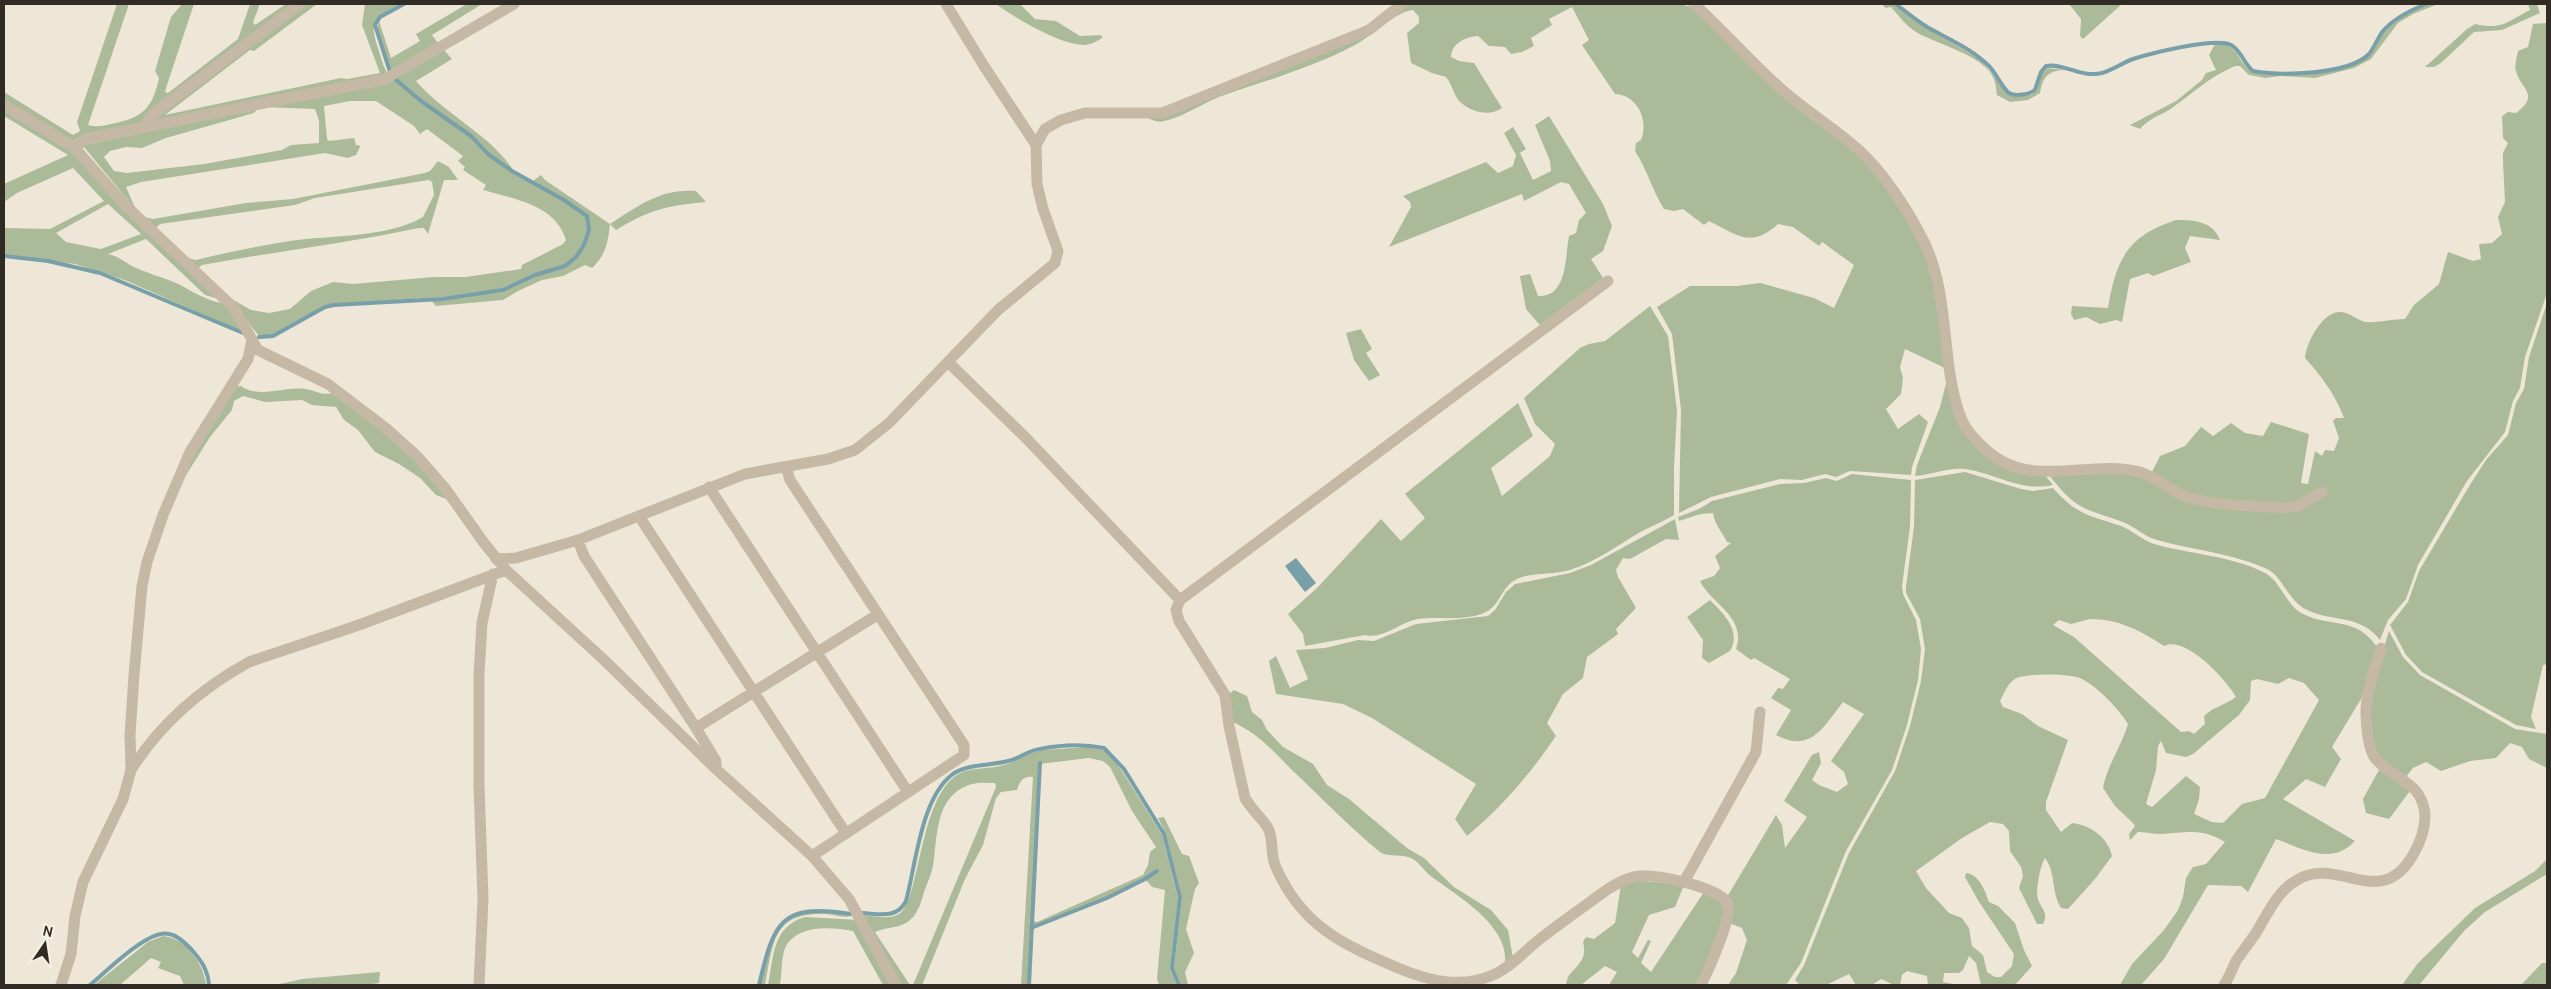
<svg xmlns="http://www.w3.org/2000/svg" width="2551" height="989" font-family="Cabin,sans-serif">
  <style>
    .green { fill: #abbb99; fill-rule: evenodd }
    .water { fill: #799fa8 }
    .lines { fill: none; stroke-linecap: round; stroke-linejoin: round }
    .stream { stroke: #799fa8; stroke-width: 4 }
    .street { stroke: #c5b9a5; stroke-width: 11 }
  </style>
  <rect width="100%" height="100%" fill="#eee7d8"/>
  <path class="green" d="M117 4H129L88 125C97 128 106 125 116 123 144 117 153 106 159 78L155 71 171 17 182 4H194L166 88 165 92 168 93 238 39 250 4H260L253 22 255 25 286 4H296L140 123 82 135 74 141 4 101V92L73 135 80 131 77 122Z
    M307 4H317L254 51 250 50 165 115 341 78 347 79 380 73 362 25 365 4H400C376 17 368 20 378 48 381 57 383 67 388 74L156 121 154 118Z
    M467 4H482L432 35 438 43 391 72 377 30 379 21 391 58 420 41 416 34Z
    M996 4H1020L1035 19 1056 21 1080 36 1100 35 1103 37C1098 41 1092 44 1085 45 1062 46 1015 18 996 4Z
    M1405 4H1681L1691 7 1861 155 1889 193 1921 242 1935 285 1945 368 1905 349 1900 367 1903 378 1901 394 1886 409 1898 429 1919 414 1928 422 1912 467 1911 475 1850 471 1836 477 1825 474 1802 480 1780 479 1711 497 1679 513 1681 410 1672 334 1657 307 1690 286H1737L1760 283 1814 298 1834 308 1854 265 1822 242 1819 246 1793 227 1778 224C1750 249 1738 235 1709 221L1704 225 1683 209 1674 211 1664 209C1652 190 1647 169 1635 151L1636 143 1641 140C1649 121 1638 95 1615 94L1582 45 1589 40 1572 7 1549 19 1552 25 1531 38 1534 46 1522 52 1511 54 1505 47 1489 46 1478 36C1465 37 1452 43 1451 57L1459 61 1474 63 1502 108C1490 117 1471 112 1460 102 1454 96 1452 84 1446 77L1432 73 1411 63 1407 33 1419 23V17L1413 10C1396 11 1372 36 1355 45 1316 66 1268 80 1227 94 1205 101 1187 116 1164 121 1157 123 1152 120 1146 117L1317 55Z
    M1881 4H1894L1926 28 1980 59 2009 95H2031L2037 91 2042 73 2047 68 2065 70C2047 71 2043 77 2040 93L2028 100 2010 102 1997 95C1996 90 1996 84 1994 79 1984 55 1938 45 1916 32 1906 26 1899 16 1891 7L1886 8Z
    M2069 4H2122L2083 39 2080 36 2081 19Z
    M2431 4H2438L2413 14 2398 23 2371 59 2354 68 2315 78 2280 76 2266 78 2249 75 2240 66H2235C2209 77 2192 94 2169 110 2159 116 2148 119 2140 129L2130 125 2176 101 2202 80 2206 73 2216 70 2209 55 2215 44C2241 44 2235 60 2252 72 2280 78 2350 76 2371 54 2377 48 2379 38 2385 31 2396 18 2414 10 2431 4Z
    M2528 4H2537L2540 13 2502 30 2474 32 2441 63 2434 67H2425L2467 29 2475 24C2503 30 2506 22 2530 10Z
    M2547 23V293L2525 357 2520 388 2513 401 2505 432 2467 481 2418 565 2406 599 2388 620 2380 640C2359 613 2332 623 2305 609 2289 601 2281 575 2267 569 2232 553 2192 550 2157 540 2145 537 2135 527 2123 522 2084 508 2077 511 2049 475 2076 474 2115 466 2141 474 2155 479 2166 491 2180 497 2199 505 2279 513 2298 508 2308 506 2316 500 2324 493V490H2320C2313 496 2305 501 2296 504 2278 509 2195 500 2177 491 2168 486 2160 480 2151 474L2160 456 2185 446 2201 427 2213 436 2231 423 2245 433 2263 436 2271 422 2309 434 2301 483 2308 484 2315 451 2322 456 2325 450 2334 451 2339 438 2333 421 2336 418H2344C2335 394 2322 377 2305 358 2306 343 2323 310 2341 312 2350 312 2358 321 2366 322 2377 323 2393 319 2405 319L2414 305 2439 284 2448 252 2473 261 2481 259 2479 244 2492 243 2502 234 2498 217 2505 202 2503 162V153L2508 143 2503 138 2502 116 2508 112 2516 113C2541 95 2520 88 2516 71 2514 66 2517 57 2518 51L2528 47 2533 24Z
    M444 50 452 59 416 81C444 114 491 135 513 170L489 153 472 135 422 100 395 78Z
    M394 80 420 102 471 137 488 155 512 172 564 201 586 217 588 229 583 244 576 256 564 265 534 274 502 289 442 297 334 304 325 306 273 335 259 336 228 297 251 310 269 313 290 309 311 291 333 282 353 284 434 277H466L521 269 522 265 563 244 566 240C556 205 514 199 483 190L486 185 463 170 465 167 458 161 463 156 427 129 420 134 414 126 376 101H350L324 106 327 139 329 141 354 138 356 145H359L360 147 356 155 348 158 325 153 141 182 126 187 136 210 84 147V145L258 108 254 113 166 138 142 148 126 147 110 151 104 157 114 171 127 173 204 164 282 150 291 145 319 143V121L315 109 262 107 387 84Z
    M4 109 74 151 222 300 205 295 146 239 108 254C118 256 123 261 132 266 146 273 162 277 176 283 193 291 207 302 227 304L243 332 127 281 101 272 75 264 4 255V228L50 229 104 201 73 168 17 193 4 202V184L68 155 4 116ZM108 204 141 234 101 249 66 242 56 233Z
    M1549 116 1603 204 1612 226 1603 251 1591 259 1603 278 1540 325 1526 309 1520 276 1530 274 1538 296C1568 298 1565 255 1569 236L1576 233 1579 220 1586 213 1569 184 1561 182 1524 201 1522 194 1389 247 1411 207 1410 202 1403 196 1486 162 1498 173 1513 166 1516 155 1504 133 1513 127 1526 149 1520 153 1533 180 1551 171 1550 161 1535 125Z
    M438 161 449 167 458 180H444L428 234 424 228H419C347 243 274 252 202 265L196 269 184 257 196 260C227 252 259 246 290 241 331 235 387 238 423 217L434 195 432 182 429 180 315 198 295 205 160 224 156 228 144 217 153 219 246 203 293 199 425 173 430 171Z
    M541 175 545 180 610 224C638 206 661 188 696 191L706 202C666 206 651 209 616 230L610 224C608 242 606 255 592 268L585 265 563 276 542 280 518 291 503 300 436 306 431 300 503 292 535 276 565 267 577 258 585 245 590 230 588 216 565 199 533 181Z
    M2176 220C2194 220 2213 221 2220 240L2190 236 2185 248 2191 262 2153 276 2148 273 2130 279 2122 322 2116 320 2100 324 2086 317 2074 320 2071 314 2072 306 2108 308C2116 260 2127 236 2176 220Z
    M2547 303V664L2543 665 2531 717 2536 729 2516 725 2422 672 2406 655 2390 625 2408 602 2419 571 2468 488 2486 460 2508 435 2516 403 2524 389 2529 357Z
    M1650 306 1668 336 1677 411 1674 467V515C1664 521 1654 525 1644 530 1619 544 1598 561 1570 570 1553 575 1533 572 1517 579 1502 586 1500 605 1486 612 1466 622 1439 616 1418 619 1400 622 1383 640 1365 635L1305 646 1303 634 1288 614 1317 588 1381 519 1401 541 1425 518 1405 494 1518 403 1533 436 1491 468 1502 496 1550 456 1555 444 1535 424 1524 398 1580 348 1589 344 1605 341Z
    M1361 329 1372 349 1366 353 1380 375 1369 381 1354 360 1346 333Z
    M1948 376 1954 402 1981 449 2044 474 2053 485C2019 492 1998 474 1965 469 1949 467 1931 475 1915 476L1917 465 1940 407Z
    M241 386C258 399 286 386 305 389 315 390 322 396 332 393L387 435 414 460 449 500 436 495 420 478 399 464 375 452 358 430 344 420 336 407 312 405 302 400 265 402 243 396 234 401 232 410 210 437 176 491 195 450 234 387Z
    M1965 472 2021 489 2033 491 2053 488C2077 515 2088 515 2121 526 2132 530 2142 540 2154 544 2189 554 2233 556 2265 573 2281 581 2286 606 2303 614 2332 628 2356 616 2377 647L2361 699 2332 747 2341 759 2325 787 2306 779 2283 799 2355 841C2332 866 2303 849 2276 839L2248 892 2241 886 2208 885 2164 959 2141 985H2120L2132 964 2164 930 2178 910 2183 897 2186 878 2193 867 2206 864 2225 842C2204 828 2185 832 2161 834 2153 834 2145 832 2138 832L2130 840 2129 834 2135 826 2133 823 2115 806 2103 788C2106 768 2122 745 2128 724 2117 707 2100 689 2082 679 2072 673 2024 673 2015 679 2007 684 2004 694 2000 701L2003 707 2022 714 2038 726 2068 740 2046 802V810L2061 832 2072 823C2090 825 2108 837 2112 856L2095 879 2068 909 2061 908C2051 892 2056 872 2045 858 2040 866 2037 885 2037 894 2038 908 2050 910 2043 924H2037L2019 888 2023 876 2021 867 2010 851 2009 831 2003 824 1990 822 1962 838 1916 871 1926 888 1949 913 1962 918 1969 928 1972 946 1983 955 1987 972 1995 977H2001L2012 966 2014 954 1979 902 1965 877 1966 873C1980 875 1985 891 1989 902L1998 906 2015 923 2024 950 2032 966 2015 985H1981L1976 963 1969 956 1963 970 1959 973H1944L1943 982 1958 985H1928L1927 976 1907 971 1902 975 1900 985C1892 986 1889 982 1881 979L1872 985H1856L1849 974 1826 985H1800L1795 980 1804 965 1849 853 1895 771 1910 726 1921 681 1925 649 1920 619 1906 593V586L1914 527 1915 480ZM2090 619C2119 619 2141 631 2164 646 2185 635 2226 679 2236 697 2225 705 2213 707 2204 716L2205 724 2194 734 2189 731 2181 732 2074 637 2053 625 2059 620 2071 624ZM2289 678 2304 683 2319 700 2265 798 2242 804 2223 823 2212 822 2194 814 2199 799 2200 787 2186 776 2152 807 2146 804 2156 770 2158 746 2161 741 2166 753 2186 757 2193 754 2239 715 2250 700 2251 681 2257 679 2278 684Z
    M1852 474 1911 480 1910 527 1902 586 1903 594 1916 620 1921 649 1918 680 1907 725 1892 770 1846 851 1801 963 1786 985H1728L1736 973 1747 940 1742 928 1729 923 1727 897 1776 815 1782 825 1785 848 1807 817 1784 801 1812 755 1819 752 1821 763 1812 780 1819 785 1837 792 1848 784 1844 772 1831 761 1864 714 1843 702C1824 726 1811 754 1776 735L1791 710 1771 698 1778 688 1783 689 1790 679 1754 658 1751 660 1736 649C1747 617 1711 604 1700 581L1714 576 1720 568 1715 556 1731 543 1727 542C1722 531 1715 526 1713 513L1701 514 1679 521 1678 517 1699 509 1712 501 1780 484 1804 483 1826 478 1837 481Z
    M1675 519 1679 540 1666 539 1630 559 1623 558 1616 570 1618 577 1636 608 1616 629 1618 634 1587 657 1583 678 1563 694 1547 723 1556 736C1530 774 1503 806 1467 836L1455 819 1476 784 1372 718 1343 704 1276 694 1269 661 1276 656 1290 688 1308 679 1296 650 1325 648 1358 640 1374 641 1416 624 1488 616 1495 610 1506 592 1515 584 1570 573 1591 565Z
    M1710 600C1723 613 1742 631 1730 651L1709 663 1702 658 1703 640 1687 617Z
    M2389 631 2403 657 2420 675 2515 729 2547 734V768L2529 759 2522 747 2510 743 2496 758 2470 761 2441 771 2426 762 2413 768 2406 777 2377 756 2368 718 2371 689Z
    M1234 690 1247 696 1252 712 1262 720 1267 730 1283 747 1313 764 1327 785 1349 799 1407 848 1424 858 1454 887 1491 910 1508 930 1513 958 1505 963C1509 926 1459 897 1432 877 1425 872 1420 863 1413 859 1403 853 1388 858 1380 852 1349 827 1322 798 1293 771 1272 750 1259 734 1231 721L1227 696Z
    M1085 747 1103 750 1110 755 1122 771 1162 835 1178 898 1170 969 1177 985H1159L1157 979 1165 890 1152 887 1146 880 1157 870 1145 879 1106 897 1033 926V921L1037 922 1143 875 1148 865 1150 852 1156 847 1132 811 1110 767 1103 761 1089 758 1039 764 1028 985H1021L1033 777C1023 776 1020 781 1017 790L1001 792 996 798 983 845 965 879 923 983 922 985H913L996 787 995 783C987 783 979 782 972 784 934 795 938 837 933 866 931 875 927 884 924 892 922 900 919 910 913 917 903 929 889 926 875 932L910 985H899L862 915C873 916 890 920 899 914 919 903 919 806 953 778 966 766 987 770 1004 765 1016 762 1027 754 1039 751 1054 748 1070 749 1085 747Z
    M2379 770 2410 791 2389 819 2366 813 2363 799Z
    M1164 817 1182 854 1189 856 1199 883 1195 889 1186 929 1194 953 1185 972 1188 985H1181L1174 968 1182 897 1166 834 1158 818Z
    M2547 859V874L2485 912 2464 931 2419 985H2402L2418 963 2475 908 2535 871Z
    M1633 880 1684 885 1675 907 1649 915 1632 952 1638 958 1648 940 1651 941 1641 963 1651 972 1704 892 1716 896 1726 911 1698 985H1609L1617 972 1605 966 1581 985H1566C1567 981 1567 977 1570 974 1580 963 1587 958 1583 942L1586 937 1594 939 1615 923 1621 885Z
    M808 911 853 915C846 919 835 915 827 914 772 912 774 941 765 985H760C768 952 770 920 808 911Z
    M805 917 859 920 892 985H883L853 931C832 927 799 924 786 946 781 956 782 974 780 985H768C774 956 772 927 805 917Z
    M163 936C186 938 204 964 206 985H184L180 976 158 968 161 962 151 958 120 985H94L148 942Z
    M2542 963H2547V985H2521Z
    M380 972 379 983 366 985H275L302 979Z"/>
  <path class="water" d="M1296 558 1316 583 1305 592 1285 566Z"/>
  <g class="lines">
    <path class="stream" d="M1896 4C1906 12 1916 20 1927 27 1948 39 1971 48 1989 66 1995 72 2004 90 2009 93 2016 97 2030 94 2035 90L2041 72 2046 66C2065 63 2080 78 2102 73 2113 70 2122 63 2133 59 2152 53 2215 37 2231 45 2241 50 2244 64 2253 71 2281 76 2348 75 2369 54 2375 47 2378 37 2383 31 2394 18 2411 10 2426 4
      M390 72 375 25 380 17 404 4
      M4 256 48 261 100 273 243 333
      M259 337 273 336 325 307 334 305 442 299 503 290 535 275 565 266 576 257 584 245 589 230 587 216 564 200 512 171 488 154 471 136 421 101 395 79
      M862 913C880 914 897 919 906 901 916 865 921 793 956 772 972 763 994 766 1012 760 1021 757 1030 750 1040 749 1060 745 1084 744 1104 748L1124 769 1164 834 1180 897 1172 968 1179 985
      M1031 928 1107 898 1145 879 1157 871
      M90 985C106 972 148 929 169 934 177 935 185 943 191 949 201 960 208 970 209 985
      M759 985C774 922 780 903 851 914
      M1029 985 1040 763"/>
    <path class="street" d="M946 4 984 66 1036 145
      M1694 4C1723 30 1749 60 1778 86 1804 110 1835 128 1860 151 1883 172 1907 209 1921 236 1952 292 1939 360 1961 418 1965 429 1974 438 1982 446 2028 493 2087 458 2140 472 2158 477 2172 493 2190 498 2219 506 2256 506 2286 508L2298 506 2322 492
      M4 105 75 148 124 204 234 308 258 350 328 384 387 429 417 456 445 488 484 543 506 570 602 658 716 769 812 856 849 899 896 985
      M144 126 153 114 300 4
      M75 148 85 139 385 79 514 4
      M949 363 1026 438 1180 600 1608 281
      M786 467 790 480 964 745V755L812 856
      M709 487 908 792
      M639 516 845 832
      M578 540 584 556 696 728 716 761V768
      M496 559 516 558 578 540 745 474 828 459 855 450 889 423 998 310 1055 263 1058 251 1043 209 1037 184 1036 145 1045 129 1061 120 1085 113H1162L1369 30 1402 4
      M1180 600 1176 610 1179 621 1225 695 1229 726 1245 798C1251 809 1261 817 1268 828 1274 839 1270 853 1275 865 1301 926 1342 944 1398 968 1429 981 1461 989 1493 975 1511 967 1526 950 1541 938 1563 921 1586 905 1608 889 1618 883 1628 877 1640 876 1657 874 1724 888 1728 905 1732 919 1708 971 1701 985
      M696 728 877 615
      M131 770C160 724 202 688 249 662L359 625 506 570
      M1684 882 1756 752 1760 712
      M61 985 71 954 75 916 83 882 123 799 131 770 130 735 134 675 142 586 147 562 163 515 190 452 248 359 252 340
      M479 985 483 899 479 786V674L482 623 493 574
      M2224 985C2229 978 2232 969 2236 961 2242 952 2249 943 2256 933 2267 915 2277 891 2297 880 2338 855 2380 912 2413 855 2420 843 2425 830 2425 816 2423 780 2393 781 2375 758 2371 753 2369 743 2368 737 2362 699 2370 684 2381 648"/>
  </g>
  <rect width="2551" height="989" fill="none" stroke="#312b26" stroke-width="10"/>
  <g transform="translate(45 944) rotate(13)" stroke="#f7f1e3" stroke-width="4" paint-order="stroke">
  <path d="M0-4L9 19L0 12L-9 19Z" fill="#312b26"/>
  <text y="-8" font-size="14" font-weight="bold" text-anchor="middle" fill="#312b26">N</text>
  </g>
</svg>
